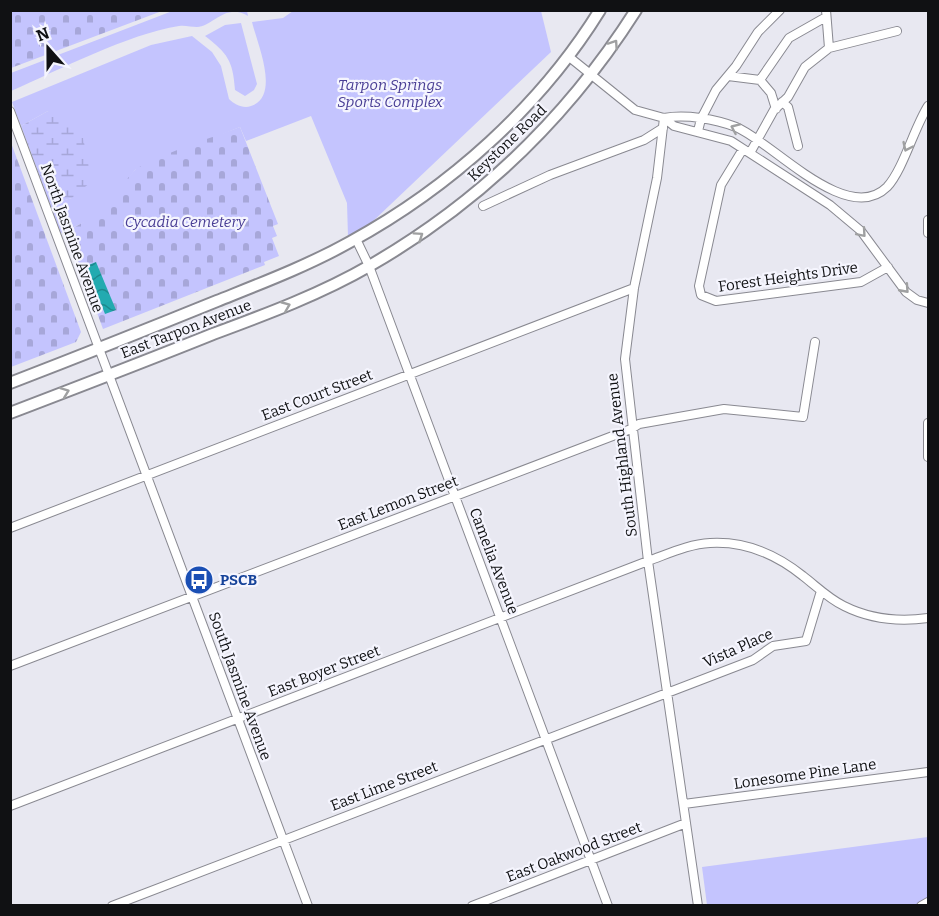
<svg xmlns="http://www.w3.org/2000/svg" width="939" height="916" font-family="Bitter,serif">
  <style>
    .green { fill: #c4c4fe }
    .wetland { fill: url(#wetland-marsh) }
    .cemetery { fill: url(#cemetery-stones) }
    .water { fill: url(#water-waves) }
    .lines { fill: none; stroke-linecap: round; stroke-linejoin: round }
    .minor-casing { stroke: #898991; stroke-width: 10 }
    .secondary-casing { stroke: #898991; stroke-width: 14 }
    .minor { stroke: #fff; stroke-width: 8 }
    .secondary { stroke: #fff; stroke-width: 10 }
    .oneway { stroke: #9fa0a1 }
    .labels { text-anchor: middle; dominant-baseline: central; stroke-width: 4.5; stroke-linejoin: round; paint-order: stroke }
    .park-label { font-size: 15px; font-style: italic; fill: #493e95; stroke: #f5f5fe }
    .street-label { font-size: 15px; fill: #101113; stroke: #f5f5fe }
    .transit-label { font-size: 15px; font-weight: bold; fill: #164399; stroke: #f5f5fe; text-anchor: start }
  </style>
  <defs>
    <pattern id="wetland-marsh" width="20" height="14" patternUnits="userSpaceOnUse" patternTransform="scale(1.5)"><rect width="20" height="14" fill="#c4c4fe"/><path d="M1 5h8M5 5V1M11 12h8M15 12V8" fill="none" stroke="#a7a7d9"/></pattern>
    <pattern id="cemetery-stones" width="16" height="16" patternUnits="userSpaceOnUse" patternTransform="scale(1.5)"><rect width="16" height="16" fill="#c4c4fe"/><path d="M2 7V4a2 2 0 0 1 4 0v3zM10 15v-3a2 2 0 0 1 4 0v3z" fill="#a7a7d9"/></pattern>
    <pattern id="water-waves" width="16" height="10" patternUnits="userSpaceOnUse" patternTransform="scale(1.5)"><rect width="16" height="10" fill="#22aab0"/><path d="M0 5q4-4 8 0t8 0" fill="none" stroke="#1c898e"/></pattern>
  </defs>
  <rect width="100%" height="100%" fill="#e8e8f1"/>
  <path class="green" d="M175 10 247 11 248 16C226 2 213 26 197 27 191 27 185 25 179 26 128 34 59 70 11 91V73Z
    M293 11H541L551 52 370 224 348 237 347 203 311 116 246 141 240 127 135 170 110 203 89 220 61 233 50 204 72 198 48 111 21 126 12 102 151 45 192 36 212 52 221 66 229 99C234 104 243 109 251 106 281 96 257 43 252 22L283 18Z
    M241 23 257 84 254 90 245 96 235 90C233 60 227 53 205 36L225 25Z
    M928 837V905H707L702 867Z"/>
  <path class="wetland" d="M48 111 81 128 92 181 72 198 50 204 21 126Z"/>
  <path class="cemetery" d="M11 10H162V11L11 68Z
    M240 127 278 224 273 226 277 236 272 238 279 256 264 262 265 265 103 329 67 231C106 212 107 201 134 171 144 160 222 134 240 127Z
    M10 140 81 332 76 342 11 367Z"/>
  <path class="water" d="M96 262 116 310 105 314 86 266Z"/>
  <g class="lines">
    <g class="minor-casing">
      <path id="minor" d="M829 48 897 31
        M568 56 635 110 664 118 657 178 634 288 625 359 648 561 698 906
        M728 76 760 80 771 93 776 109
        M760 80 789 38 826 17
        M782 102 788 107 798 146
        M10 111 308 906
        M664 118C686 114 715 119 736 127 771 141 847 227 887 187 903 170 914 128 928 106
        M664 118 674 126 731 141 830 205 861 231 906 292 917 300 928 303
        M698 131 701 119 716 90 736 66 758 32 780 10
        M743 149 721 185 699 286 701 295 716 301 861 282 888 267
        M750 153 774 110 788 97 805 67 829 48 826 10
        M483 206 550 175 644 140 663 128
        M928 220V233
        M356 239 369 266 608 906
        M928 423V457
        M10 528 634 288
        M10 666 631 429 639 424 724 409 803 417 815 342
        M684 804 928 772
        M10 806 648 561C668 554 689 544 710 543 745 541 777 555 803 576 816 586 829 599 844 606 870 619 899 622 928 618
        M112 906 753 660 773 646 806 641 821 591
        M472 906 686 823
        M921 906 928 902"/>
    </g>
    <g class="secondary-casing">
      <path id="secondary" d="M10 383C80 356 148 329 217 301 262 283 307 266 350 242 449 188 540 107 600 10
        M10 413C78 387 146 361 213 334 267 314 321 294 371 265 480 202 568 117 636 10"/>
    </g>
    <use href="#minor" class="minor"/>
    <use href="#secondary" class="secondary"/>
  </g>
  <defs><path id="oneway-chevron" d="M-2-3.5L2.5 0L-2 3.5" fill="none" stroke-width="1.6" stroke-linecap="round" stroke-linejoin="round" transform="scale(1.5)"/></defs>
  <g class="oneway">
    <use href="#oneway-chevron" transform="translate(614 44) rotate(-56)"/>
    <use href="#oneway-chevron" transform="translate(735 128) rotate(-156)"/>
    <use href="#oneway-chevron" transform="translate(907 147) rotate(115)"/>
    <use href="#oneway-chevron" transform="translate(862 233) rotate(49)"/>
    <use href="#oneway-chevron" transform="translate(419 236) rotate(-34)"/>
    <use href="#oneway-chevron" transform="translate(905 289) rotate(48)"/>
    <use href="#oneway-chevron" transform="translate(286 306) rotate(-22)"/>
    <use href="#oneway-chevron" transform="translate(65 392) rotate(-21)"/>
  </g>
  <defs>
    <g id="bus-disc" transform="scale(1.5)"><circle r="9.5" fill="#1a4fb4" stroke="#f5f5fe"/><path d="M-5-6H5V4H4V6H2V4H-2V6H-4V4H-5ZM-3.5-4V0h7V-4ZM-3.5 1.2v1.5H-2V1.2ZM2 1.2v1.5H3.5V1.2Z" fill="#fff"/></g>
  </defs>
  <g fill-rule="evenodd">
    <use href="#bus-disc" x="199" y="580"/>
  </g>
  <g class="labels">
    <g class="park-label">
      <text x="390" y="85">Tarpon Springs<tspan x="390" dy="17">Sports Complex</tspan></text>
      <text x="185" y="222">Cycadia Cemetery</text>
    </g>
    <g class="street-label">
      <text transform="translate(507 143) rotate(-44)">Keystone Road</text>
      <text transform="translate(72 238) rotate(70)">North Jasmine Avenue</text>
      <text transform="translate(788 277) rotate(-8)">Forest Heights Drive</text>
      <text transform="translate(186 329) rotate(-21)">East Tarpon Avenue</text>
      <text transform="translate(317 395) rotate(-21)">East Court Street</text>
      <text transform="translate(622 455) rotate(-97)">South Highland Avenue</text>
      <text transform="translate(398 503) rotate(-21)">East Lemon Street</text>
      <text transform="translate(494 561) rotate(69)">Camelia Avenue</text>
      <text transform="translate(738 648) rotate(-24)">Vista Place</text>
      <text transform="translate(324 671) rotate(-21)">East Boyer Street</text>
      <text transform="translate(240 686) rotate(70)">South Jasmine Avenue</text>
      <text transform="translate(805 774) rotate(-8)">Lonesome Pine Lane</text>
      <text transform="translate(384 786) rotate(-21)">East Lime Street</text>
      <text transform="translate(574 852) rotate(-21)">East Oakwood Street</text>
    </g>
    <g class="transit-label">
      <text x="220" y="580">PSCB</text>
    </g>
  </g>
  <rect width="939" height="916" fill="none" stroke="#101113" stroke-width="24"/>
  <g transform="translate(48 48) rotate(339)" stroke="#f5f5fe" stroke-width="4.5" paint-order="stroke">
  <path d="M0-4.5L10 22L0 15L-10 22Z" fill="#101113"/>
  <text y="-9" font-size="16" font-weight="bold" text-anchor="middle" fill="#101113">N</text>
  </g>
</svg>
